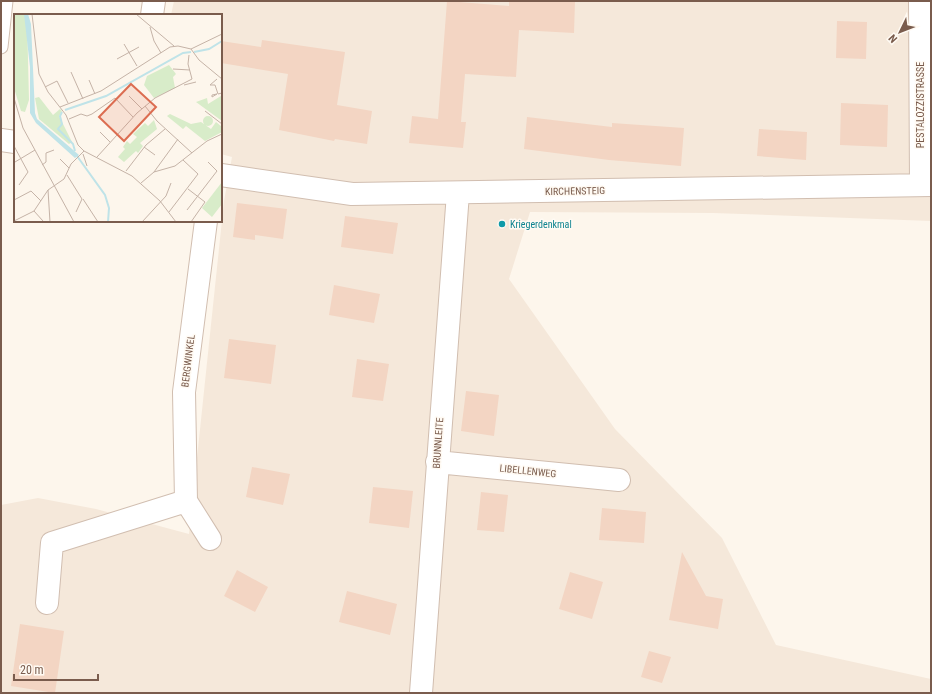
<svg xmlns="http://www.w3.org/2000/svg" width="932" height="694" font-family="'Roboto Condensed',sans-serif">
  <style>
    .residential { fill: #f5e8da }
    .building { fill: #f3d5c3 }
    .lines { fill: none; stroke-linecap: round; stroke-linejoin: round }
    .lane-casing { stroke: #d1beb0; stroke-width: 15 }
    .street-casing { stroke: #d1beb0; stroke-width: 24 }
    .lane { stroke: #fff; stroke-width: 13 }
    .street { stroke: #fff; stroke-width: 22 }
    .culture-dot { fill: #0f9aa8; stroke: #fffaf3; stroke-width: 1.5 }
    .labels { text-anchor: middle; dominant-baseline: central; stroke-width: 3; stroke-linejoin: round; paint-order: stroke }
    .street-label { font-size: 10px; fill: #7a5c4d; stroke: #fffaf3 }
    .culture-label { font-size: 10px; fill: #0d838f; stroke: #fffaf3; text-anchor: start }
    .inset-river { fill: none; stroke: #bfe3e8; stroke-width: 2 }
    .inset-road { fill: none; stroke: #c5b3a7; stroke-width: 1 }
    .view { fill: #dc6d51; fill-opacity: 0.15; stroke: #dc6d51; stroke-width: 2 }
    .inset-edge { fill: none; stroke: #7a5c4d; stroke-width: 2 }
  </style>
  <rect width="100%" height="100%" fill="#fdf6ec"/>
  <path class="residential" d="M174 1H931V221L713 213 530 212 509 279 615 429 722 538 776 645 931 679V693H1V505L38 498 96 509 189 534 224 201 232 157 221 154V15H171Z"/>
  <path class="building" d="M447 1 509 6V1H575L574 33 519 30 516 77 465 74 461 122H466L463 148 409 143 412 116 438 119Z
    M837 21 867 22 866 59 836 58Z
    M262 40 345 52 337 105 372 111 367 144 335 139 334 141 279 130 288 74 221 63V41L261 47Z
    M841 103 888 105 887 147 840 145Z
    M527 117 612 127V123L684 128 681 166 609 160 524 149Z
    M759 129 807 132 806 160 757 156Z
    M237 203 287 209 283 239 255 235V240L233 237Z
    M345 216 398 223 393 254 341 247Z
    M334 285 380 294 374 323 329 315Z
    M229 339 276 345 271 384 224 378Z
    M357 359 389 364 383 401 352 397Z
    M466 391 499 395 494 436 461 431Z
    M252 467 290 474 283 505 246 497Z
    M373 487 413 491 409 528 369 523Z
    M481 492 508 495 504 532 477 530Z
    M602 508 646 512 644 543 599 540Z
    M682 552 706 596 723 599 718 629 669 620Z
    M237 570 268 587 255 612 224 596Z
    M570 572 603 582 592 619 559 609Z
    M347 591 397 604 390 635 339 622Z
    M20 624 64 631 55 693 11 686Z
    M649 651 671 657 662 683 641 677Z"/>
  <g class="lines">
    <g class="lane-casing">
      <path id="lane" d="M1 47 6 1"/>
    </g>
    <g class="street-casing">
      <path id="street" d="M920 1 921 185
        M152 15 154 1
        M1 140 15 142
        M221 175 352 194 931 185
        M206 221 184 392 186 501 210 539
        M437 462 619 480
        M47 603 52 543 186 501
        M421 693 458 193"/>
    </g>
    <use href="#lane" class="lane"/>
    <use href="#street" class="street"/>
  </g>
  <circle class="culture-dot" cx="502" cy="224" r="4"/>
  <g class="labels">
    <g class="street-label">
      <text transform="translate(920 105) rotate(-90)">PESTALOZZISTRASSE</text>
      <text transform="translate(575 191) rotate(-1)">KIRCHENSTEIG</text>
      <text transform="translate(188 361) rotate(-83)">BERGWINKEL</text>
      <text transform="translate(438 443) rotate(-86)">BRUNNLEITE</text>
      <text transform="translate(528 471) rotate(6)">LIBELLENWEG</text>
    </g>
    <g class="culture-label">
      <text x="510" y="224">Kriegerdenkmal</text>
    </g>
  </g>
  <g transform="translate(14 14)">
    <rect width="208" height="208" fill="#fdf6ec"/>
    <path d="M0 0H10L13 5 15 86 11 98 7 97 0 74ZM155 51 162 60 159 63 161 74 140 84 130 71 133 62ZM207 82 208 107 182 88 193 84 194 90ZM25 83 39 101 46 95 48 97 45 102 58 128 55 130 25 105 21 84ZM156 100 177 110 187 108 197 115 202 108 208 113V118L191 127 172 112 169 115 153 102ZM189 107a5 5 0 1 1 10 0a5 5 0 1 1-10 0ZM140 106 143 115 126 129 129 132 124 139 122 137 110 148 104 143 111 135 109 133 113 127 116 130 123 123 119 120 131 109 134 112ZM208 168V190L198 203 188 194Z" fill="#d8ecc9"/>
    <path d="M10 0H14L17 10 21 99 23 105 65 141 61 144 22 109 16 99V53Z" fill="#bfe3e8"/>
    <path class="inset-river" d="M180 38 195 35 208 27M51 96 92 82 169 39 177 38M48 98 46 102 48 110 44 115 59 130 61 137M63 142 91 181 95 194 94 208"/>
    <path class="inset-road" d="M18 0 25 60 34 78 52 101 64 131 70 137 118 162 146 187 162 208M122 0 160 32M136 13 140 27 147 39M110 30 123 52M177 35 185 46 208 65M177 35 208 20M103 45 125 33M159 55 176 56M57 58 69 85M203 65 196 71H201L204 80 208 79M75 66 81 80M170 71 182 68M31 73 43 67 54 89M203 80 198 83V81ZM115 82 128 95M0 84 9 114 60 208M131 92 143 107 178 139M46 93 87 77 156 33 164 32 177 35M191 97 208 110M55 105 67 100 73 102 78 100 101 84 119 103M86 118 96 128M0 132 14 158 5 171M130 133 141 141M69 140 73 152M83 143 123 99 141 84 178 65 174 50 175 41M46 145 55 154M1 148 21 136M28 151 32 148V139L40 136M112 157 132 131 151 115M140 158 161 152 193 127 208 120M53 161 68 185 62 198M127 169 140 158 164 125M174 175 191 188 177 208M34 176 36 208M69 185 84 208M0 186 17 177 27 187M173 196 203 157 194 148M20 197 29 207M155 198 184 160 169 146M0 207 20 197 34 176 50 165 57 150 70 137M128 208 152 182 157 169"/>
    <path class="view" d="M117 70 142 93 110 127 85 103Z"/>
    <rect width="208" height="208" class="inset-edge"/>
  </g>
  <rect width="932" height="694" fill="none" stroke="#7a5c4d" stroke-width="4"/>
  <g transform="translate(900 32) rotate(227)" stroke="#fffaf3" stroke-width="3" paint-order="stroke">
  <path d="M0-3L7 15L0 10L-7 15Z" fill="#7a5c4d"/>
  <text y="-6" font-size="11" font-weight="bold" text-anchor="middle" fill="#7a5c4d">N</text>
  </g>
  <path d="M14 674v6h84v-6" fill="none" stroke="#7a5c4d" stroke-width="2"/>
  <text x="20" y="674" font-size="12" fill="#7a5c4d" stroke="#fffaf3" stroke-width="3" paint-order="stroke">20 m</text>
</svg>
